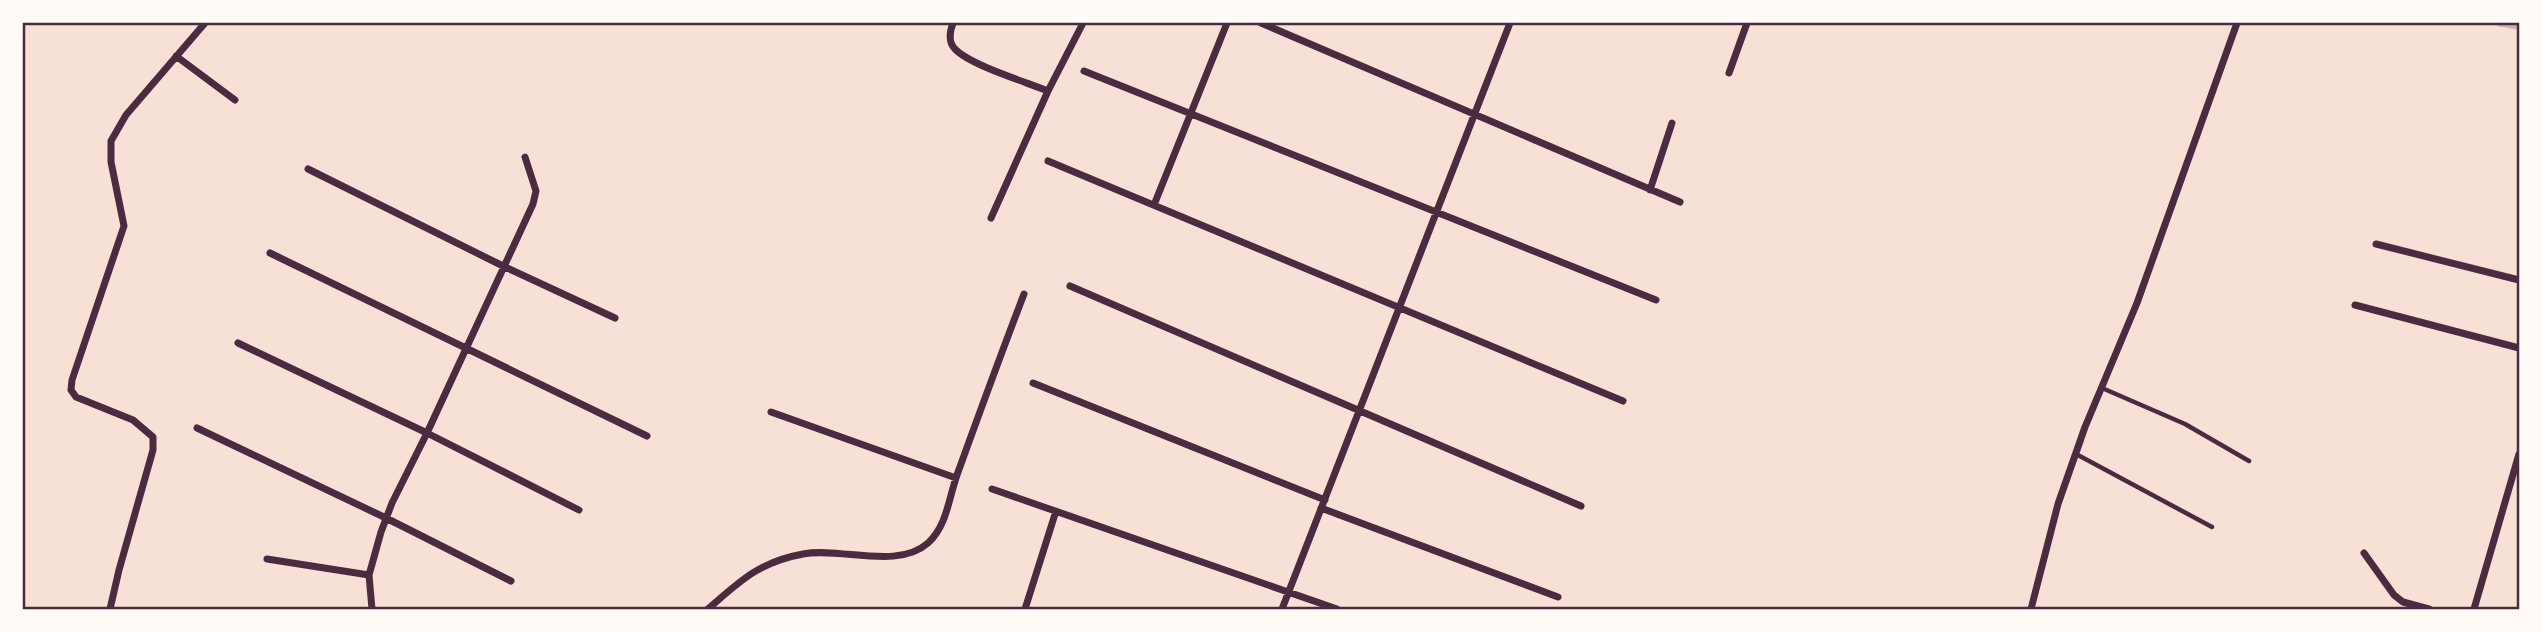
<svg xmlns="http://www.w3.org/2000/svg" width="2542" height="632" font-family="Karla,sans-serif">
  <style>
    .building { fill: #ccb4b1 }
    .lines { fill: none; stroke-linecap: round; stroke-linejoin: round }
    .service { stroke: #4a2c40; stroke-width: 4.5 }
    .minor { stroke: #4a2c40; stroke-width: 7 }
    .neatline { fill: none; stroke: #4a2c40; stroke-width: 2.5 }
  </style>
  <rect width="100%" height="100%" fill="#f7e1d7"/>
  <path class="building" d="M2498 23H2519V30L2497 26Z"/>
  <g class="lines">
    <path class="service" d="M2102 388 2185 424 2249 461
      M2076 454 2212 527"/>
    <path class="minor" d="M953 23C950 31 948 42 955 49 970 65 1026 82 1048 91L991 218
      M1261 23 1680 202
      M176 56 235 100
      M1084 71 1656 300
      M1729 73 1747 23
      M1048 91 1083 23
      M1048 161 1623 401
      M308 169 503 266 615 318
      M1650 190 1672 123
      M1154 205 1227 23
      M2376 244 2519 280
      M270 253 647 436
      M1070 286 1581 506
      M2355 305 2519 348
      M238 343 427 433 579 510
      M1033 383 1325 500
      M771 412 956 478
      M197 428 386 518 511 581
      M992 489 1337 609
      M1321 508 1558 597
      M2364 553 2394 595 2403 602 2429 609
      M267 559 369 575
      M110 609 119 570 153 450V437L133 420 76 397 71 390 72 380 124 226 111 162V141L126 115 205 23
      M372 609 369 575 381 532 392 503 427 433 533 204 536 191 525 157
      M708 609C740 581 759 562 803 554 841 547 898 570 928 543 947 526 949 497 957 475 979 414 1001 354 1024 294
      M1025 609 1056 511
      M1282 609 1510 23
      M2031 609 2058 504 2085 427 2137 303 2237 23
      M2474 609 2519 454"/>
  </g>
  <rect width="2542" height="632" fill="none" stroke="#fffaf5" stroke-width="49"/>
  <rect x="24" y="24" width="2494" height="584" class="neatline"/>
</svg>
